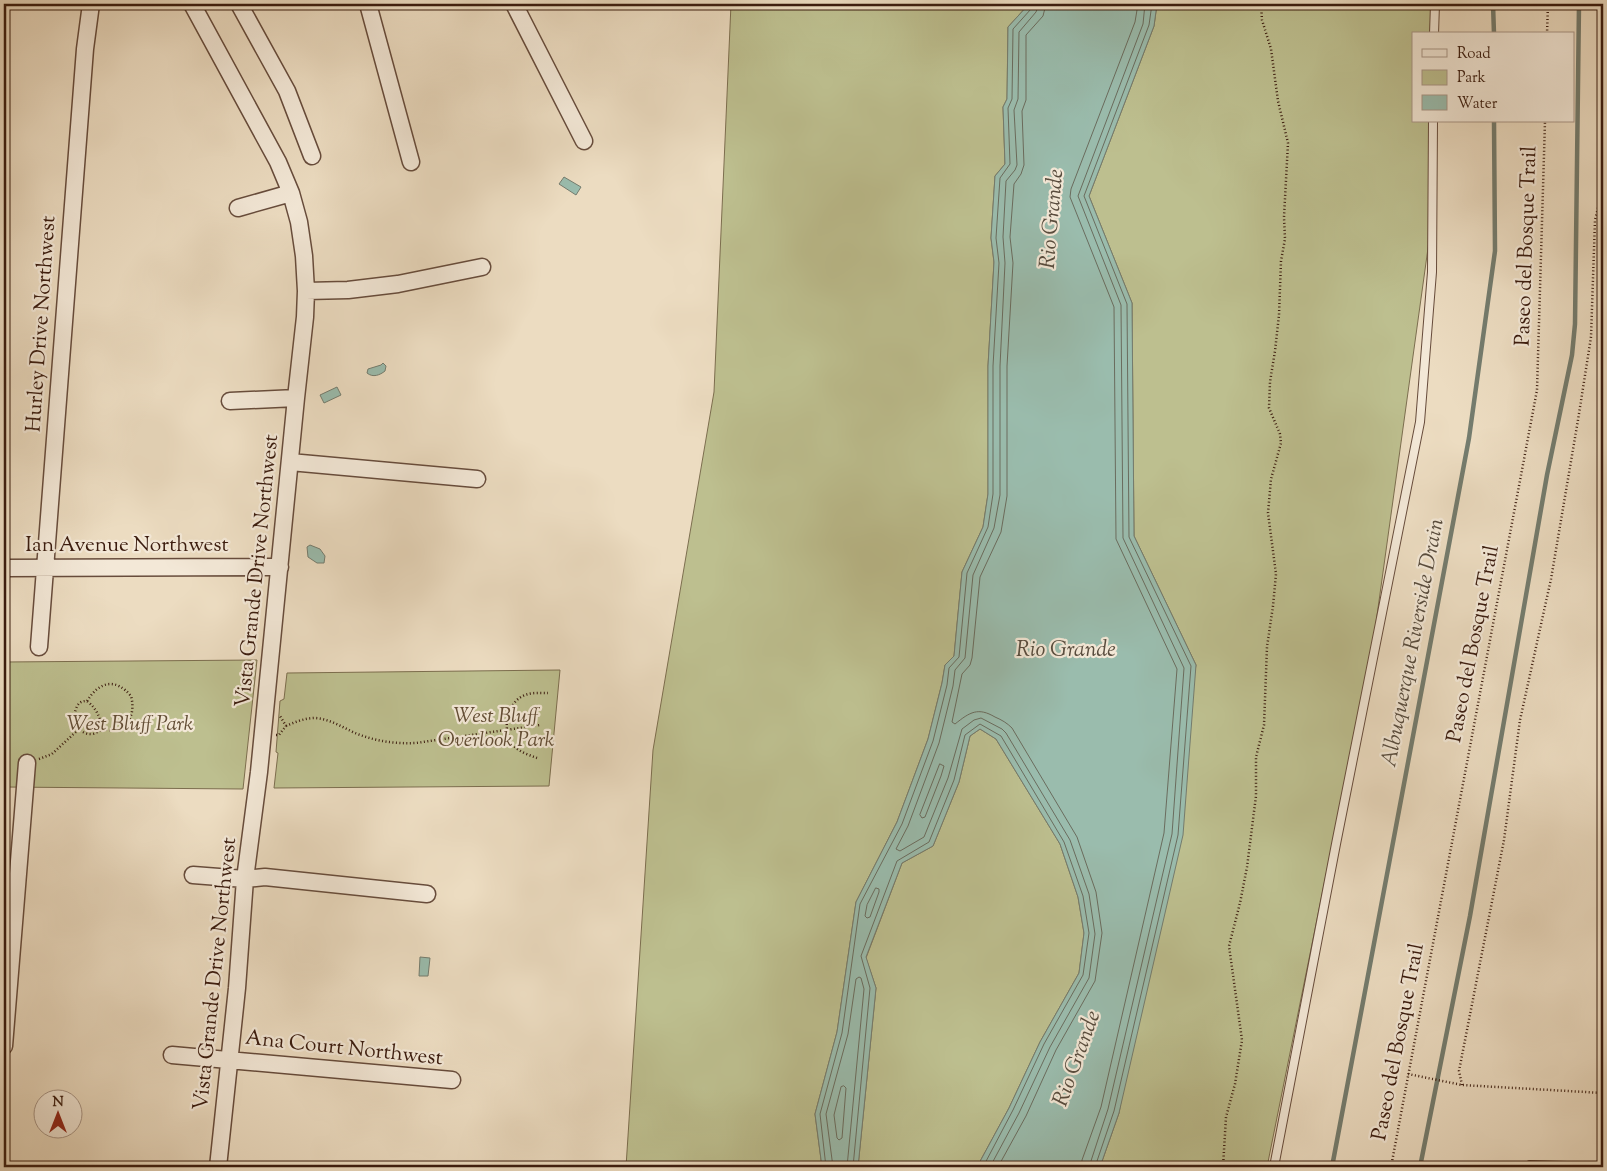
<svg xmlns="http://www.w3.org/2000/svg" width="1607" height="1171" font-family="'Sorts Mill Goudy',serif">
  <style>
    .green { fill: #bdbf8f; stroke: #7c6e4f }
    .water { fill: #9abcad; stroke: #747c6e }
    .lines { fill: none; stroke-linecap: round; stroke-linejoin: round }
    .shore { stroke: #6a6c5e; stroke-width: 1 }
    .stream { stroke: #747c6e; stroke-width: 4.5 }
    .lane-casing { stroke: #674c3c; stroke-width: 10 }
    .street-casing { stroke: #674c3c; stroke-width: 19 }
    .path { stroke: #3b1c0f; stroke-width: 2.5; stroke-dasharray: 1 2.5; stroke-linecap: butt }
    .lane { stroke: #f3e8d7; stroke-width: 8 }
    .street { stroke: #f3e8d7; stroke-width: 16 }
    .labels { text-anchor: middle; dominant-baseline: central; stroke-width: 4.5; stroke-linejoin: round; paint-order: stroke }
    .street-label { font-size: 21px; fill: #3b1c0f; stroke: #f3e8d7 }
    .park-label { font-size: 21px; font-style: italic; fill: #624d35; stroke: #f3e8d7 }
    .water-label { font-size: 22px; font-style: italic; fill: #584c3e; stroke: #f3e8d7 }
  </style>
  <rect width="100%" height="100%" fill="#ecdcc1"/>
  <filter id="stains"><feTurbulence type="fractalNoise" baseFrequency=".004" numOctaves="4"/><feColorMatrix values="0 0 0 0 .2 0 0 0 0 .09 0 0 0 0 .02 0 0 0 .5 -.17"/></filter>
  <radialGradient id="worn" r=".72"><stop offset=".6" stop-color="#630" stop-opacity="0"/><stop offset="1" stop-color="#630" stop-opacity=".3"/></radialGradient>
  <path class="green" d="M731 4H1029L1008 27 1007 99 1003 107 1005 164 995 176 991 238 994 262 988 366V494L983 527 962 572 954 656 945 665 942 683 928 739 897 822 856 902 837 1032 815 1114 822 1167H626L653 750 714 392Z
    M1157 4H1434V34H1413V121H1432L1429 241 1374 637 1267 1167H1100L1119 1113 1196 665 1134 536 1132 303 1089 196 1154 26Z
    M257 660 243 789 4 787V662Z
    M560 670 549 786 274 788 278 753 276 752 280 701 284 699 287 673Z
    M980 729 996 739 1060 844 1078 897 1084 933 1079 973 1040 1042 1009 1108 977 1167H858L876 988 866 958 902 863 933 846 959 782 970 736Z"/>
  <path class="water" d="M1029 4H1157L1154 26 1089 196 1132 303 1134 536 1196 665 1183 835 1119 1113 1100 1167H977L1009 1108 1040 1042 1079 973 1084 933 1078 897 1060 844 996 739 980 729 970 736 959 782 933 846 902 863 866 957 876 988 858 1167H822L815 1114 837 1032 856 902 897 822 928 739 942 683 945 665 954 656 962 572 983 527 988 494V366L994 262 991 238 995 176 1005 164 1003 107 1007 99 1008 27Z
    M564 177 581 187 576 195 559 184Z
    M383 363 386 366 385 371C380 375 373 378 367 373L368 369 381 365Z
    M337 387 341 395 324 403 320 395Z
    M310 545 320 549 325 556 324 563H317L308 557 307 547Z
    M420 957 430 958 428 976H419Z"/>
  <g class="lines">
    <path class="shore" d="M940 764 944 766 941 776 925 817 922 818 920 815Z
      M876 888 879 889V892L870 917 867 918 865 916 867 905Z
      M844 1086 846 1088 842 1138 839 1140 837 1138 834 1115 841 1087Z
      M826 1167 820 1114 842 1033 860 904 902 824 933 741 947 685 949 668 959 657 967 573 988 527 993 494V366L999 263 996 238 1000 178 1010 164 1008 108 1012 99 1013 29 1031 9 1032 4
      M833 1167 826 1114 848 1034 856 979 859 977 861 978 864 989 847 1167
      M853 1167 870 988 861 956 897 861 929 842 954 780 965 735 980 724 1001 736 1064 842 1083 896 1089 933 1083 975 1044 1044 1013 1110 983 1167
      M990 1167 1019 1113 1050 1047 1089 978 1095 934 1089 894 1070 840 1006 733 1002 729 981 718 974 720 962 729 948 778 924 837 900 851 896 849 908 826 939 743 953 686 955 670 965 658 973 575 994 528 1000 495V366L1005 263 1003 237 1006 181 1015 170 1017 165 1014 110 1018 99 1019 32 1036 12 1039 4
      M998 1167 1026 1116 1056 1050 1095 981 1102 933 1096 892 1077 837 1012 728C1007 723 1002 720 995 717 978 707 970 712 955 724L952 722 962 674 970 665 972 658 980 577 1001 532 1007 496V366L1013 263 1010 237 1014 184 1021 174 1024 165 1022 111 1026 100V35L1043 16 1046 4
      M1082 1167V1160L1101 1107 1164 833 1177 669 1116 539 1114 307 1070 197 1071 189 1135 22 1138 4
      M1089 1167 1108 1109 1172 834 1184 668 1123 538 1121 305 1078 196 1143 24 1145 4
      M1095 1167 1114 1111 1178 835 1191 666 1129 537 1127 304 1084 196 1149 25 1152 4"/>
    <path class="stream" d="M1493 4 1494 34
      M1332 1167 1469 438 1495 251 1494 121
      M1420 1167 1470 916 1547 475 1572 355 1575 324 1579 4"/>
    <g class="lane-casing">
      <path id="lane" d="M1434 34 1435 4
        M1530 1165 1603 1167
        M1274 1167 1336 844 1420 422 1432 272 1433 121"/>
    </g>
    <g class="street-casing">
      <path id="street" d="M192 4 278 162 291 193 299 222 304 256 306 291 305 317 296 398 259 772 245 879 237 988 218 1167
        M239 4 287 91 312 156
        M368 4 411 162
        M514 4 584 141
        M238 208 291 193
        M306 291 348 290 398 284 482 267
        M230 401 296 398
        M290 462 477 479
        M4 568 280 567
        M39 647 85 49 91 4
        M193 875 245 879 265 877 427 894
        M4 1046 27 763
        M172 1055 452 1080"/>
    </g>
    <path class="path" d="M1547 34 1548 4
      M87 701C99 682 115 677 131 696 135 710 131 727 114 730 110 731 106 729 103 729 99 730 96 734 92 734 78 735 72 720 76 709 78 703 81 701 87 701 97 709 100 717 102 729
      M286 726C295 722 305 718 315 718 330 719 342 727 355 733 375 741 394 744 416 743L540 725
      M276 735H279L286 726 280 716
      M537 758C529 755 519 752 513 745 502 731 506 706 521 697 529 692 539 693 548 693
      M39 759 52 754 79 729
      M1408 1074 1462 1085 1603 1093
      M1462 1085 1459 1071 1504 840 1520 720 1551 579 1578 420 1591 337 1595 220 1598 208 1603 202
      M1223 1167 1226 1117 1235 1084 1242 1040 1229 946 1240 903 1247 867 1256 796V757L1264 725 1267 647 1273 606 1276 574 1268 513 1271 479 1281 443 1280 434 1269 408 1270 382 1275 351 1279 315 1281 261 1285 239 1284 217 1288 143 1278 101 1271 49 1262 20 1261 4
      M1391 1167 1537 390 1545 121"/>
    <use href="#lane" class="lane"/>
    <use href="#street" class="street"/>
  </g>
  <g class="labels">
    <g class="street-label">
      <text transform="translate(1527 246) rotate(-88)">Paseo del Bosque Trail</text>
      <text transform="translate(42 324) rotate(-86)">Hurley Drive Northwest</text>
      <text x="127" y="546">Ian Avenue Northwest</text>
      <text transform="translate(258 571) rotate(-84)">Vista Grande Drive Northwest</text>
      <text transform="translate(1474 644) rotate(-79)">Paseo del Bosque Trail</text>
      <text transform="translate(216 974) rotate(-84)">Vista Grande Drive Northwest</text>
      <text transform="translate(1399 1042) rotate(-79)">Paseo del Bosque Trail</text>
      <text transform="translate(344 1049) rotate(6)">Ana Court Northwest</text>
    </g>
    <g class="park-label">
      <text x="496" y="717">West Bluff<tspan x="496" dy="24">Overlook Park</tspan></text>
      <text x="130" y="725">West Bluff Park</text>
    </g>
    <g class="water-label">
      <text transform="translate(1053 219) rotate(-85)">Rio Grande</text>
      <text transform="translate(1414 643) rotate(-79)">Albuquerque Riverside Drain</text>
      <text x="1066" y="651">Rio Grande</text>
      <text transform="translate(1078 1059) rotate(-70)">Rio Grande</text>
    </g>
  </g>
  <rect width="1607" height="1171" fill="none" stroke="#ecdcc1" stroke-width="20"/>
  <rect x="5" y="5" width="1597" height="1161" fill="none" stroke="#3b1c0f" stroke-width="2.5"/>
  <rect x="10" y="10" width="1587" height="1151" fill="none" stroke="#3b1c0f"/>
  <rect x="1412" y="32" width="162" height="90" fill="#f3e8d7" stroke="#a99687"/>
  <rect x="1422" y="49" width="25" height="8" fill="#f3e8d7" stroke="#a99687"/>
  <text x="1457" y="58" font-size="15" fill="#3b1c0f">Road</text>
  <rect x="1422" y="70" width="25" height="15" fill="#bdbf8f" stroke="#a99687"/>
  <text x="1457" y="82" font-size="15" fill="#3b1c0f">Park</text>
  <rect x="1422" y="95" width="25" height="15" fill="#9abcad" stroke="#a99687"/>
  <text x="1457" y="108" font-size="15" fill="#3b1c0f">Water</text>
  <g transform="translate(58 1114)"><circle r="24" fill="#f3e8d7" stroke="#a99687"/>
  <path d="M0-4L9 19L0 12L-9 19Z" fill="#8f2418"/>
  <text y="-8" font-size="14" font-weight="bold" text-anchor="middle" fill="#3b1c0f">N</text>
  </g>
  <rect width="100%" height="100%" filter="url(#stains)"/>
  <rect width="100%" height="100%" fill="url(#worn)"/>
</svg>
